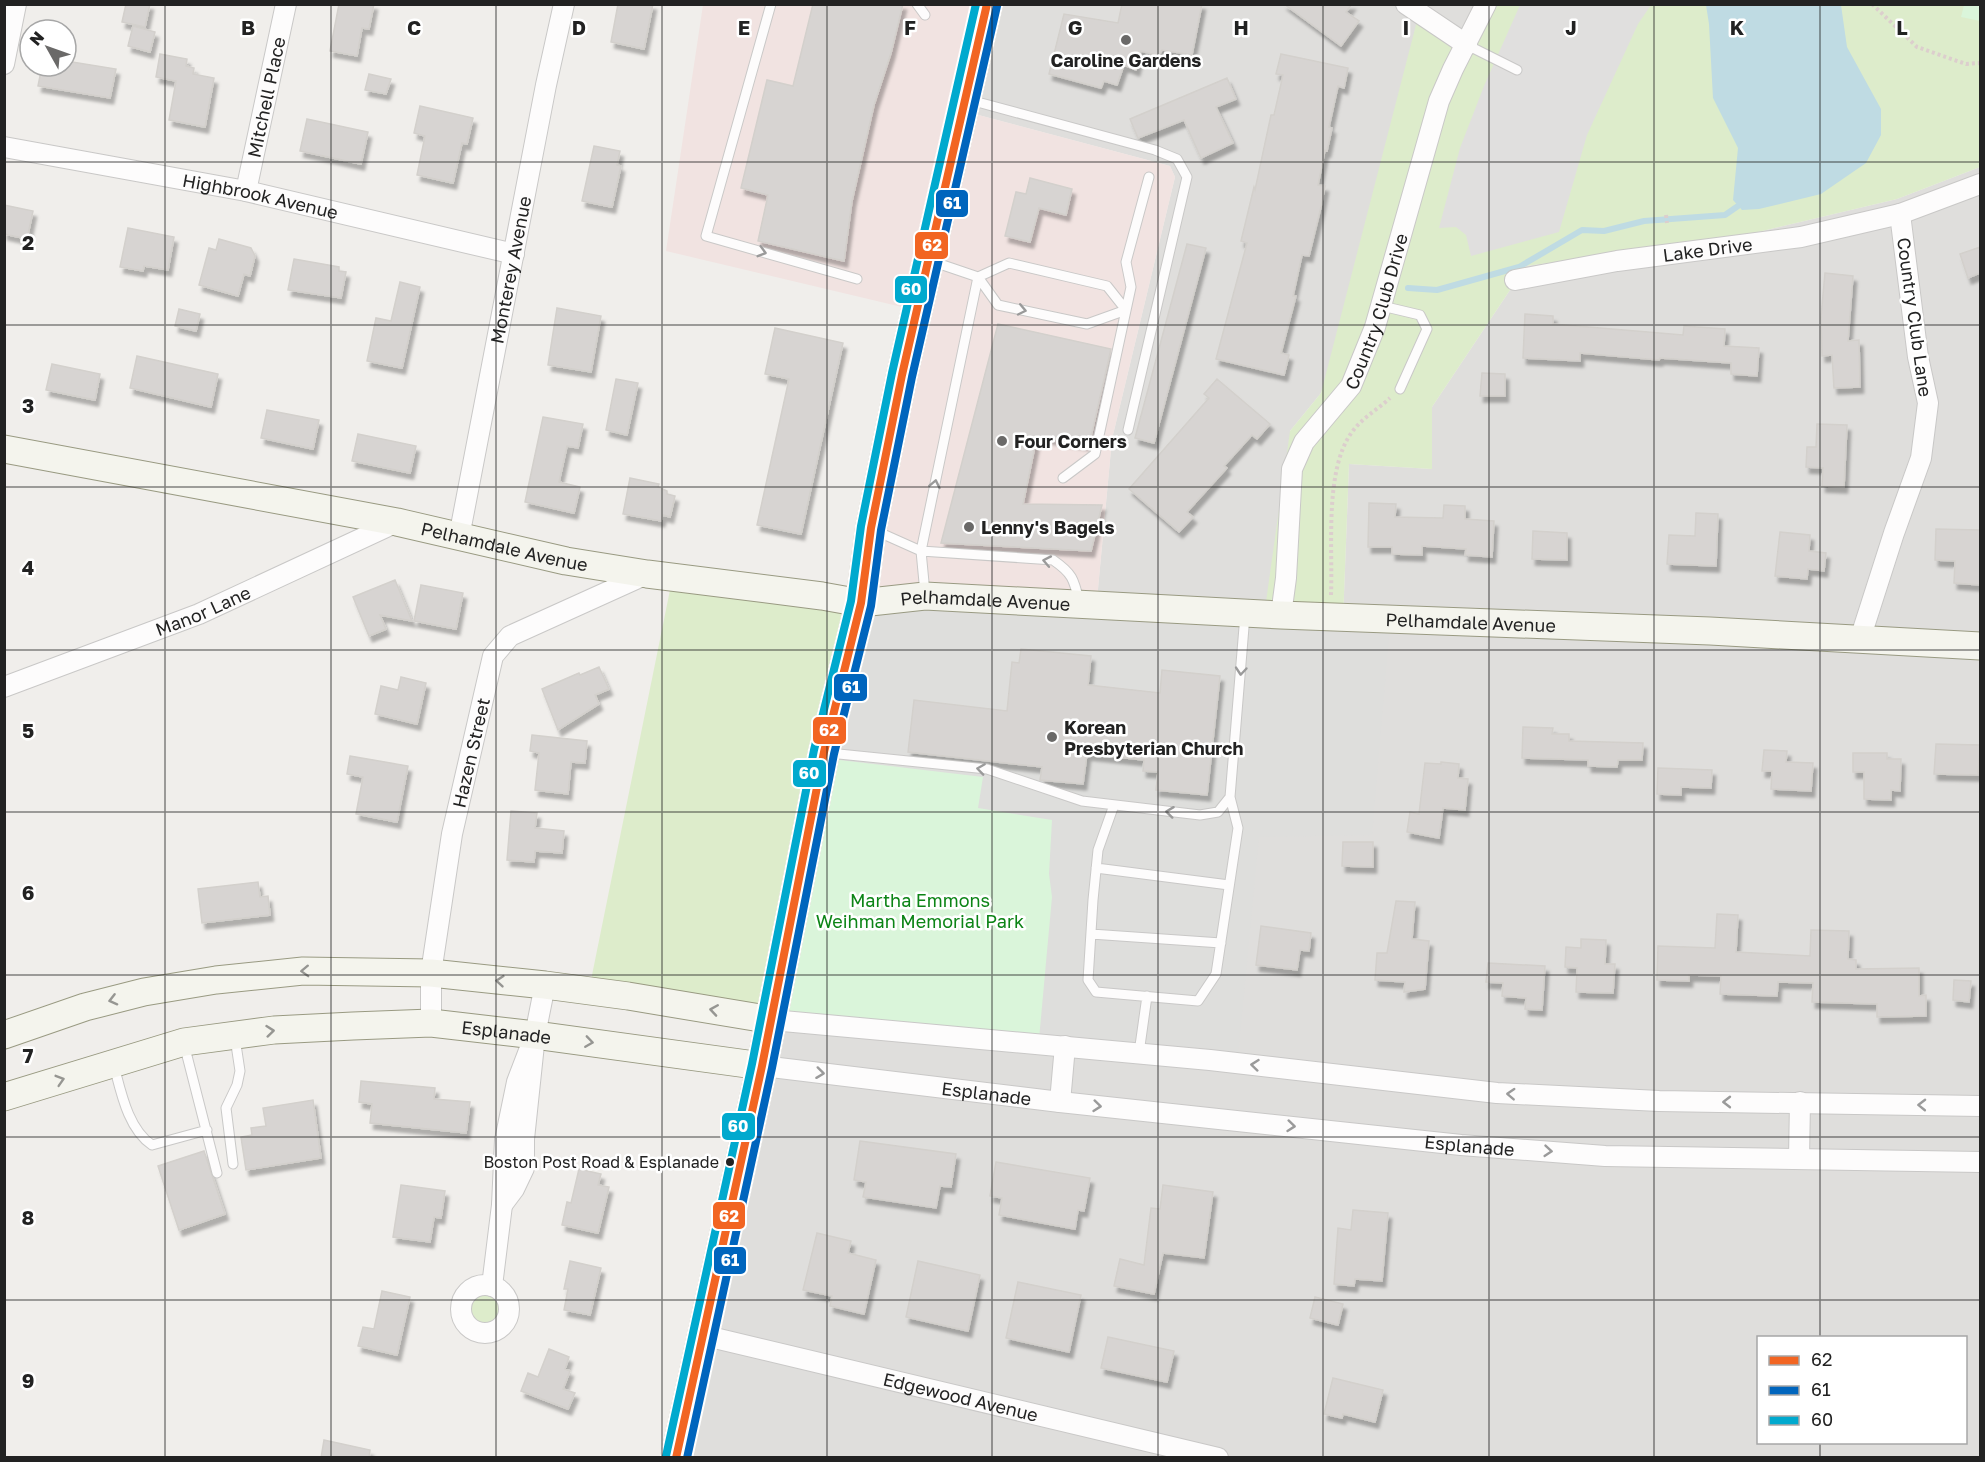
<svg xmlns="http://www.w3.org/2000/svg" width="1985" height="1462" font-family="'Golos Text',sans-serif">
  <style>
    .residential { fill: #dfdedc; fill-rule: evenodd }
    .commercial { fill: #f1e3e1 }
    .religious { fill: #dededc }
    .grass { fill: #ddeccb }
    .park { fill: #daf5da }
    .parking { fill: #e0dfde }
    .water { fill: #bfdbe3 }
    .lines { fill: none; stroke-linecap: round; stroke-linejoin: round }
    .stream { stroke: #bfdbe3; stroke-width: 6 }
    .building { fill: #d7d4d2; stroke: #d3d0cc; stroke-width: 1.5; filter: url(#shadow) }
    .lane-casing { stroke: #c9c8c7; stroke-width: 11 }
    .street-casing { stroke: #c9c8c7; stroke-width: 22 }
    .secondary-casing { stroke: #999a82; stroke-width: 29 }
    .primary-casing { stroke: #a79c86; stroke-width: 32 }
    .path { stroke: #dccecd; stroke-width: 4; stroke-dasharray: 3 3; stroke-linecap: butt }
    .lane { stroke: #fdfcfc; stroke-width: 9 }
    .street { stroke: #fdfcfc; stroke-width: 20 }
    .secondary { stroke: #f4f4ed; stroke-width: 27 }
    .primary { stroke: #f3ede7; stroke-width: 30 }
    .bus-1-casing { stroke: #fff; stroke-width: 12 }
    .bus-2-casing { stroke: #fff; stroke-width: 12 }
    .bus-3-casing { stroke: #fff; stroke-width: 12 }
    .bus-1 { stroke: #f26522; stroke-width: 8 }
    .bus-2 { stroke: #0065bd; stroke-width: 8 }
    .bus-3 { stroke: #00a9ce; stroke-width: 8 }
    .oneway { stroke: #9a9a9a }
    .oneway2 { stroke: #969692 }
    .grid { fill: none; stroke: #222; stroke-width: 1.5; stroke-opacity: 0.55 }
    .poi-dot { fill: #6a6968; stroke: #fff; stroke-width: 2 }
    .bus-dot { fill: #222; stroke: #fff; stroke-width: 2 }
    .labels { text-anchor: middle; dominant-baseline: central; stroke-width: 5; stroke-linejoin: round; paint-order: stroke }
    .bus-label { font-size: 16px; fill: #222; stroke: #fff; text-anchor: end }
    .poi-label { font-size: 18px; font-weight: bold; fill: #222; stroke: #fff; text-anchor: start }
    .street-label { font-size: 18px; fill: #222; stroke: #fff }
    .park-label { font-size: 18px; fill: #0c8416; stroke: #fff }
    .grid-label { font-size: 20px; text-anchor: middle; font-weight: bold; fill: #222; stroke: #fff; stroke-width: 5; stroke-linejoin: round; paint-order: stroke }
    .line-badge { stroke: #fff; stroke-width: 2 }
    .badge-label { font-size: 16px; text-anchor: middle; font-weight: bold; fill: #fff }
  </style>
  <defs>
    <filter id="shadow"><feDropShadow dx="3.5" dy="6" stdDeviation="1.5" flood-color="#0004"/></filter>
  </defs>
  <rect width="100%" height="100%" fill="#f0eeeb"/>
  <path class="residential" d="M993 5H1490L1321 393 1290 431 1343 621 1349 464 1432 469V407L1526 266 1733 238 1897 199 1980 167V1457L685 1458 831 759 1097 599 1112 439 1175 177 1170 166 971 113ZM1758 1338H1966V1442H1758Z"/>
  <path class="commercial" d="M703 5H993L971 113 1170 166 1175 177 1112 439 1097 600 861 603 923 312 666 251Z"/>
  <path class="religious" d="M861 603 1390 624 1372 835 1259 837 1238 1056 1039 1039 1052 897 1049 874 1051 820 978 808 982 777 831 759Z"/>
  <path class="grass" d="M1490 5H1980V167L1897 199 1733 238 1526 266 1432 407V469L1349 464 1343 621 1264 616 1290 431 1321 393 1418 17 1473 49Z
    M671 585 861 603 778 1015 590 985Z
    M465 1309a19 19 0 1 1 38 0a19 19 0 1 1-38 0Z"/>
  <path class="park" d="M1964 5H1980V21L1961 17Z
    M831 759 983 777 978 808 1052 820 1049 874 1052 897 1039 1039 778 1015Z"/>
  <path class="parking" d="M1520 5H1651L1638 24 1587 135 1559 232 1471 256 1466 235 1456 227 1439 228 1460 148 1484 86Z"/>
  <path class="water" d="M1706 5H1841L1847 47 1881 109V135L1866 163 1821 194 1759 209 1742 210 1733 200 1738 148 1713 98 1709 24Z"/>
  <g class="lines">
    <path class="stream" d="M1408 288 1437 290 1519 267 1582 230 1604 231 1644 221 1725 215 1738 206"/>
  </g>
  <path class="building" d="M126 4H150L145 27 122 22Z
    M339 4H374L369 29 362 28 357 56 330 51Z
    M618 4H653L644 49 611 42Z
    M813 4H903L891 53 874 105 852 201 844 261 758 241 768 195 741 188 767 80 793 86Z
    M1122 4H1202L1192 55 1162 50 1159 56 1141 51 1136 70 1124 65 1117 85 1104 81 1101 88 1049 74 1064 14 1118 23Z
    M1284 4H1352L1346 12 1359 21 1341 46Z
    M133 26 155 32 150 52 128 46Z
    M160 54 187 59 186 66 194 68 193 74 214 78 205 127 169 120 176 81 156 77Z
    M1281 54 1348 68 1344 88 1338 86 1329 127 1332 128 1327 151 1325 150 1318 185 1325 186 1321 207 1309 256 1302 255 1293 296H1296L1281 353 1289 355 1284 375 1216 359 1247 243 1241 241 1254 187 1255 190 1271 115H1274L1283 75 1276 74Z
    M66 61 116 69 110 98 38 86 42 66H66Z
    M369 74 391 79 386 94 365 90Z
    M1227 78 1236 99 1216 107 1233 143 1201 158 1184 120 1138 138 1130 119Z
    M420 106 473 118 467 144 462 143 453 183 417 175 425 136 414 133Z
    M307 119 368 132 361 164 300 151Z
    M594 146 620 151 617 165 621 166 612 207 582 201Z
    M1030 178 1072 189 1066 215 1039 208 1030 242 1005 236 1016 192 1026 194Z
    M4 205 33 211 27 239 4 234Z
    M128 228 174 237 168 270 144 266 143 271 120 267Z
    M219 239 251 248 255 256 250 276 244 274 238 296 199 285 209 248 216 250Z
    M1187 244 1206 248 1154 443 1135 438Z
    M1980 247V273L1968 278 1960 254Z
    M294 259 339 267V271L346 272 341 298 288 290Z
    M1825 273 1853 276 1848 341 1859 340 1860 387 1834 388 1832 355 1822 356 1821 317Z
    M400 282 420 287 402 368 367 361 376 318 391 321Z
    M557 308 601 316 591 372 548 365Z
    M179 309 200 314 196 331 175 326Z
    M1525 314 1553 316V324L1683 335 1684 326 1725 329 1724 346 1759 348 1757 376 1731 374V363L1660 358 1659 360 1580 353V361L1523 358Z
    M998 324 1111 349 1089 445 1037 436 1023 504 1102 505 1091 551 941 543Z
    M775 328 843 343 801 534 757 525 789 379 765 374Z
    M137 356 218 374 211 407 130 388Z
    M52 364 100 374 95 400 46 390Z
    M1482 373 1505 374V396H1480Z
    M616 379 638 383 627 435 606 430Z
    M1217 379 1270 424 1257 439 1252 435 1224 466 1227 468 1187 512 1193 517 1179 532 1129 489 1209 398 1204 394Z
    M267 410 319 420 313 449 261 438Z
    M543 417 583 424 578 448 567 446 559 482 580 487 574 513 525 502Z
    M1817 424 1847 425 1844 487 1822 486 1823 468 1806 467 1807 447H1816Z
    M358 434 416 446 410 473 352 461Z
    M630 478 659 484 658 487 667 491V494L675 496 670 517 663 515 661 521 623 514Z
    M1369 503 1396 504 1395 517 1443 518 1444 505 1465 506V519L1494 521 1492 557 1465 555 1466 549 1422 546V555L1392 554V547H1368Z
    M1696 513 1718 514 1716 566 1667 564 1669 535 1695 536Z
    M1936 529 1980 530V585L1954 583 1955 561 1935 560Z
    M1533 531 1567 533V560L1532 559Z
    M1780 532 1810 535 1809 551 1826 553 1824 571 1808 569 1807 579 1775 576Z
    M395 580 412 621 380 615 386 629 369 636 353 597Z
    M421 585 463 593 456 629 414 621Z
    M1021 649 1091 656 1088 685 1160 693 1162 670 1220 676 1207 795 1156 790 1158 772 1143 771 1144 760 1087 754 1083 784 1040 780 1042 767 908 752 914 700 1007 711 1012 662 1019 663Z
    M599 667 609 689 595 695 599 704 558 730 542 689 579 673 580 675Z
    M401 677 426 683 417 724 375 714 381 686 398 690Z
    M1523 727 1553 728 1552 734H1569V741L1643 743 1642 760H1618L1617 767 1588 766V760L1522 758Z
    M532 735 587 741 585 763 571 762 568 794 535 790 539 753 530 751Z
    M1936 744 1980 745 1978 775 1934 774Z
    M1764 750 1787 751 1786 762 1813 763 1811 791 1771 789 1772 771H1762Z
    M1853 753H1887V759H1901L1900 791 1891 790V800L1864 799V772H1853Z
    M350 756 408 766 397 822 356 814 363 777 347 774Z
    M1441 762 1459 764 1458 778 1468 779 1465 810 1443 808 1439 838 1407 832 1410 812 1419 814 1425 763 1441 764Z
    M1658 768 1712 770 1711 788 1681 787V795L1657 794Z
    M511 811 537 813 535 828 564 831 562 853 535 851 534 862 507 860Z
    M1343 842H1373V867L1342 866Z
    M258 882 260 897 268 896 270 915 202 923 198 889Z
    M1396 901 1415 902 1412 939 1429 941 1425 989 1404 992 1405 982 1375 980 1377 953H1387Z
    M1717 914 1738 915 1736 952 1810 956 1811 930 1849 931 1848 959 1856 960V969L1919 968V996L1926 995V1016L1877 1017V1004L1812 1002 1813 983 1778 982 1777 996 1720 994 1721 976 1689 975V981L1657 980 1658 946 1715 948Z
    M1261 926 1311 933 1309 951 1300 950 1297 970 1256 965Z
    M1581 939 1606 940 1605 964H1615L1613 993 1576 992 1577 968 1565 967 1566 947 1581 948Z
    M1488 963 1545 966 1542 1010 1525 1009 1526 998 1502 996 1503 983 1486 982Z
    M1954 980 1971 981 1969 1002 1953 1000Z
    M361 1081 435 1088 434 1099 470 1102 466 1133 370 1123 372 1104 359 1102Z
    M313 1100 321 1158 246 1170 241 1137 252 1135 251 1128 266 1126 263 1108Z
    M860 1141 956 1154 951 1187 940 1186 936 1208 863 1197 866 1182 854 1180Z
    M204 1151 225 1214 179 1230 158 1166Z
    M996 1162 1090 1178 1084 1211 1078 1210 1075 1229 999 1215 1002 1198 990 1196Z
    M579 1169 601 1174 598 1185 609 1187 598 1233 562 1225 567 1202 571 1203Z
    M401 1185 445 1191 441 1218 434 1217 430 1242 393 1237Z
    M1163 1185 1213 1192 1204 1258 1163 1253 1154 1294 1114 1286 1120 1259 1144 1265 1151 1208 1160 1209Z
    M1353 1210 1388 1213 1382 1281 1355 1279 1354 1286 1334 1284 1338 1228 1351 1230Z
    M817 1233 851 1241 848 1253 876 1260 864 1314 830 1306 832 1296 803 1290Z
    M570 1261 601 1268 590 1315 564 1310 568 1289H564Z
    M918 1261 980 1275 968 1331 906 1317Z
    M1018 1282 1081 1295 1069 1352 1006 1338Z
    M382 1291 410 1297 397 1355 358 1346 363 1327 374 1329Z
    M1315 1297 1343 1304 1338 1325 1310 1318Z
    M1108 1337 1174 1351 1167 1382 1101 1368Z
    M549 1349 569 1357 565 1369 570 1371 563 1389 575 1393 568 1409 521 1391 528 1373 538 1377Z
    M1333 1378 1383 1390 1375 1422 1343 1414 1342 1418 1324 1414Z
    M324 1440 370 1450 369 1458H321Z"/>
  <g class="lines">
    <g class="lane-casing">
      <path id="lane" d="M771 4 706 236 857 279
        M917 4 925 15
        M1467 45 1517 70
        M970 100 1155 150 1177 159 1187 177 1128 430
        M931 261 978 277 998 305 1087 324 1126 310 1107 286 1009 263 978 277
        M978 277 921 551 1053 560C1072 573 1074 579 1079 601
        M1382 306 1420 315 1427 329 1400 389
        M1063 478 1095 454 1131 287 1126 262 1149 177
        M874 530 921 551 925 593
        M829 753 987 769 1082 801 1200 815 1218 812 1230 797 1245 615
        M1114 805 1098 850 1093 900 1088 980 1096 992 1198 1001 1216 974 1238 828 1230 797
        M1096 868 1229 885
        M1091 934 1221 943
        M184 1044 217 1173
        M1139 1053 1147 996
        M114 1066C121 1092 128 1129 152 1145L207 1130
        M233 1164 226 1108 237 1085 240 1071 235 1038"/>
    </g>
    <g class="street-casing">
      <g id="street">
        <path d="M1406 4 1467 45"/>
        <path d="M4 64 16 4"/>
        <path id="s1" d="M4 147 246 191 514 254"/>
        <path id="s2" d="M246 191 286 4"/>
        <path id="s3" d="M1515 280 1617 261 1801 237 1900 214 1980 184"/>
        <path id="s4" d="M459 537 546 85 564 4"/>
        <path id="s5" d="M1281 615 1286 578 1292 469 1304 442 1351 386 1375 327 1439 101 1453 69 1486 4"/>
        <path d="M1860 639 1894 533 1921 458 1928 403 1918 357 1900 214"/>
        <path id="s6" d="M4 687 199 614 397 522"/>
        <path d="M772 1020 1210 1060 1497 1093 1659 1101 1980 1106"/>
        <path id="s7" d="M431 1023V973L452 834 493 656 510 636 647 574"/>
        <path d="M535 1035 524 1139V1168L514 1189 502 1205 505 1140 517 1082 535 1035 545 985"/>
        <path id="s8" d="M762 1066 1060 1102 1461 1145 1605 1156 1980 1162"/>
        <path d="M1060 1102 1065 1046"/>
        <path d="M1799 1158 1800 1102"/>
        <circle cx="485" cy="1309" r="24"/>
        <path d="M492 1286 502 1205"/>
        <path id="s9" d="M702 1335 1218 1458"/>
      </g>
    </g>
    <g class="secondary-casing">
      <g id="secondary">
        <path id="s10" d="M4 449 397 522 566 561 647 574 822 596 861 603 925 596 1281 615 1710 631 1980 646"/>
        <path d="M4 1035 85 1007 144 992 216 980 303 971 431 973 545 985 628 996 772 1020"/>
        <path id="s11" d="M4 1097 184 1042 274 1030 353 1026 431 1023 535 1035 762 1066"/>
      </g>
    </g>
    <g class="primary-casing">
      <path id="primary" d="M676 1458 762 1066 824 752 861 603 871 528 902 375 987 4"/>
    </g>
    <path class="path" d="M1872 4 1917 47 1966 64 1980 63
      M1666 215 1667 223
      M1331 595C1333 549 1324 470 1352 432 1362 418 1377 410 1390 398"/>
    <use href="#lane" class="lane"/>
    <use href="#street" class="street"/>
    <use href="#secondary" class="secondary"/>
    <use href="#primary" class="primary"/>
    <g class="bus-1-casing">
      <path id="bus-1" d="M676 1458 762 1066 824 752 861 603 871 528 902 375 987 4"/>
    </g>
    <g class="bus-2-casing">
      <path id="bus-2" d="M687 1458 772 1068 834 754 871 606 881 530 912 377 997 6"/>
    </g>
    <g class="bus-3-casing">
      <path id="bus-3" d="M666 1456 752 1064 814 750 851 601 861 526 892 373 976 4"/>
    </g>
    <use href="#bus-1" class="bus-1"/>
    <use href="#bus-2" class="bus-2"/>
    <use href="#bus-3" class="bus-3"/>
  </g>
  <defs><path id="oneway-chevron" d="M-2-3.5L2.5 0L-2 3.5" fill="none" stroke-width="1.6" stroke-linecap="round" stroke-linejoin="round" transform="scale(1.5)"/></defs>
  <g class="oneway">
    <use href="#oneway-chevron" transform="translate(762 252) rotate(16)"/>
    <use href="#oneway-chevron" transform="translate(1022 310) rotate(12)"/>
    <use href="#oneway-chevron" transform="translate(935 484) rotate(-78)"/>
    <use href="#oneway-chevron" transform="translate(1047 561) rotate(-169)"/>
    <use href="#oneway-chevron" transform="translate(1241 671) rotate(95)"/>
    <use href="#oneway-chevron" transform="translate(981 769) rotate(-172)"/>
    <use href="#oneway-chevron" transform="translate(1170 812) rotate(-173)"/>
    <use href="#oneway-chevron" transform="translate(1255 1065) rotate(-174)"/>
    <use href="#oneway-chevron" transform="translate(820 1073) rotate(7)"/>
    <use href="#oneway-chevron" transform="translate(1511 1094) rotate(-177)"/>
    <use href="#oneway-chevron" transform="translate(1727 1102) rotate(-180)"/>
    <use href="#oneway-chevron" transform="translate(1922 1105) rotate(-179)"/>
    <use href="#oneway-chevron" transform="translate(1097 1106) rotate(6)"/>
    <use href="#oneway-chevron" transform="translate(1291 1126) rotate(6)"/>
    <use href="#oneway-chevron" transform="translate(1548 1151) rotate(5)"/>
  </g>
  <g class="oneway2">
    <use href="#oneway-chevron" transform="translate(305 971) rotate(178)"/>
    <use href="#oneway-chevron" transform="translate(500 981) rotate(-175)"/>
    <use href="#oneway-chevron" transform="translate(113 1000) rotate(166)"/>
    <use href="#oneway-chevron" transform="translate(714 1010) rotate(-171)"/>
    <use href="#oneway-chevron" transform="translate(270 1031) rotate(-6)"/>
    <use href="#oneway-chevron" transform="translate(589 1042) rotate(8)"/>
    <use href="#oneway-chevron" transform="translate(60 1080) rotate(-17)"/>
  </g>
  <path class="grid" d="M165 4V1458M331 4V1458M496 4V1458M662 4V1458M827 4V1458M992 4V1458M1158 4V1458M1323 4V1458M1489 4V1458M1654 4V1458M1820 4V1338M4 162H1980M4 325H1980M4 487H1980M4 650H1980M4 812H1980M4 975H1980M4 1137H1980M4 1300H1980M1820 1442V1458"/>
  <g class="poi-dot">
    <circle cx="1126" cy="40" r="6"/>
    <circle cx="1002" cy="441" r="6"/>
    <circle cx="969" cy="527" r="6"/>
    <circle cx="1052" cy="737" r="6"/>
  </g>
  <circle class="bus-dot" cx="730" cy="1162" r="5"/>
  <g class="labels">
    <g class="bus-label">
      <text x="719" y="1162">Boston Post Road &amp; Esplanade</text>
    </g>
    <g class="poi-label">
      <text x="1126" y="60" text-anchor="middle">Caroline Gardens</text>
      <text x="1014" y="441">Four Corners</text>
      <text x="981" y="527">Lenny's Bagels</text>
      <text x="1064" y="727">Korean<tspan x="1064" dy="21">Presbyterian Church</tspan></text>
    </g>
    <g class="street-label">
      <text stroke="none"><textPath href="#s2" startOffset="96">Mitchell Place</textPath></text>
      <text stroke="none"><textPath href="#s1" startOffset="261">Highbrook Avenue</textPath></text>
      <text stroke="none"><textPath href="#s3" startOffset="195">Lake Drive</textPath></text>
      <text stroke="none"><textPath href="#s4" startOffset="272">Monterey Avenue</textPath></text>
      <text stroke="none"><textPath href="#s5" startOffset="328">Country Club Drive</textPath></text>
      <text transform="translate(1915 317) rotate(82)">Country Club Lane</text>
      <text stroke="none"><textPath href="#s10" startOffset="510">Pelhamdale Avenue</textPath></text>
      <text stroke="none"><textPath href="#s10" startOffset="996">Pelhamdale Avenue</textPath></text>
      <text stroke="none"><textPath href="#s6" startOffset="213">Manor Lane</textPath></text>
      <text stroke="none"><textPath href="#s10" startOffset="1482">Pelhamdale Avenue</textPath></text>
      <text stroke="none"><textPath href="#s7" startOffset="274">Hazen Street</textPath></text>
      <text stroke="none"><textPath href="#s11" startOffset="512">Esplanade</textPath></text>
      <text stroke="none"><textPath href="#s8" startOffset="226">Esplanade</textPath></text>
      <text stroke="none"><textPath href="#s8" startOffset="712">Esplanade</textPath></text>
      <text stroke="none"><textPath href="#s9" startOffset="266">Edgewood Avenue</textPath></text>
    </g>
    <g class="park-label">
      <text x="920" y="900">Martha Emmons<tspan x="920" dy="21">Weihman Memorial Park</tspan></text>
    </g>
  </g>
  <g class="grid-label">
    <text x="248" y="35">B</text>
    <text x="414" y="35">C</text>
    <text x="579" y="35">D</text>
    <text x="744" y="35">E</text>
    <text x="910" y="35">F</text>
    <text x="1075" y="35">G</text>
    <text x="1241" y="35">H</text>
    <text x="1406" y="35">I</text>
    <text x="1571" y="35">J</text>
    <text x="1737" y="35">K</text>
    <text x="1902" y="35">L</text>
    <text x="28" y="250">2</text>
    <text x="28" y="413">3</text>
    <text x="28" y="575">4</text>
    <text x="28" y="738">5</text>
    <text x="28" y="900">6</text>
    <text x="28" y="1063">7</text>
    <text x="28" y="1225">8</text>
    <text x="28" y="1388">9</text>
  </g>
  <g class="line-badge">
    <rect x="935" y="189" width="34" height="29" rx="6" fill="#0065bd"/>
    <rect x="914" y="231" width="35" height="29" rx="6" fill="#f26522"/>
    <rect x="894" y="275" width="34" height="29" rx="6" fill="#00a9ce"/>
    <rect x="833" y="673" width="35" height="29" rx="6" fill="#0065bd"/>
    <rect x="812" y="716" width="35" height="29" rx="6" fill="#f26522"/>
    <rect x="792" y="759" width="35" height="29" rx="6" fill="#00a9ce"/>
    <rect x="721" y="1112" width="35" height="29" rx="6" fill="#00a9ce"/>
    <rect x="712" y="1201" width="34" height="29" rx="6" fill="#f26522"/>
    <rect x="713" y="1246" width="34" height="29" rx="6" fill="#0065bd"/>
  </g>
  <g class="badge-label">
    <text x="952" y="209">61</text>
    <text x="932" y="251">62</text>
    <text x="911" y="295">60</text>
    <text x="851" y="693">61</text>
    <text x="829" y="736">62</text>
    <text x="809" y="779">60</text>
    <text x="738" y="1132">60</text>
    <text x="729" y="1222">62</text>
    <text x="730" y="1266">61</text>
  </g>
  <rect width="1985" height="1462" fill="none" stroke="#222222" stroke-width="12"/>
  <rect x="1757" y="1336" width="210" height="108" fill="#ffffff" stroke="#a7a7a7" stroke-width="1.5"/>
  <rect x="1769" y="1356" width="30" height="9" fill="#f26522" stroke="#a7a7a7" stroke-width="1.5"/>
  <text x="1811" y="1366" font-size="18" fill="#222222">62</text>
  <rect x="1769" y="1386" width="30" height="9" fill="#0065bd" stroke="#a7a7a7" stroke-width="1.5"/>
  <text x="1811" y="1396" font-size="18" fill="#222222">61</text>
  <rect x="1769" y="1416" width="30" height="9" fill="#00a9ce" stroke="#a7a7a7" stroke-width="1.5"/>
  <text x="1811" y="1426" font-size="18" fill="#222222">60</text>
  <g transform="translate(48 48) rotate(310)"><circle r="28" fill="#ffffff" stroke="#a7a7a7" stroke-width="1.5"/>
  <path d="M0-4.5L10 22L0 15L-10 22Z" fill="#6a6968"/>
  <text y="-9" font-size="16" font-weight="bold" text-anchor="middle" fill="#222222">N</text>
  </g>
</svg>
